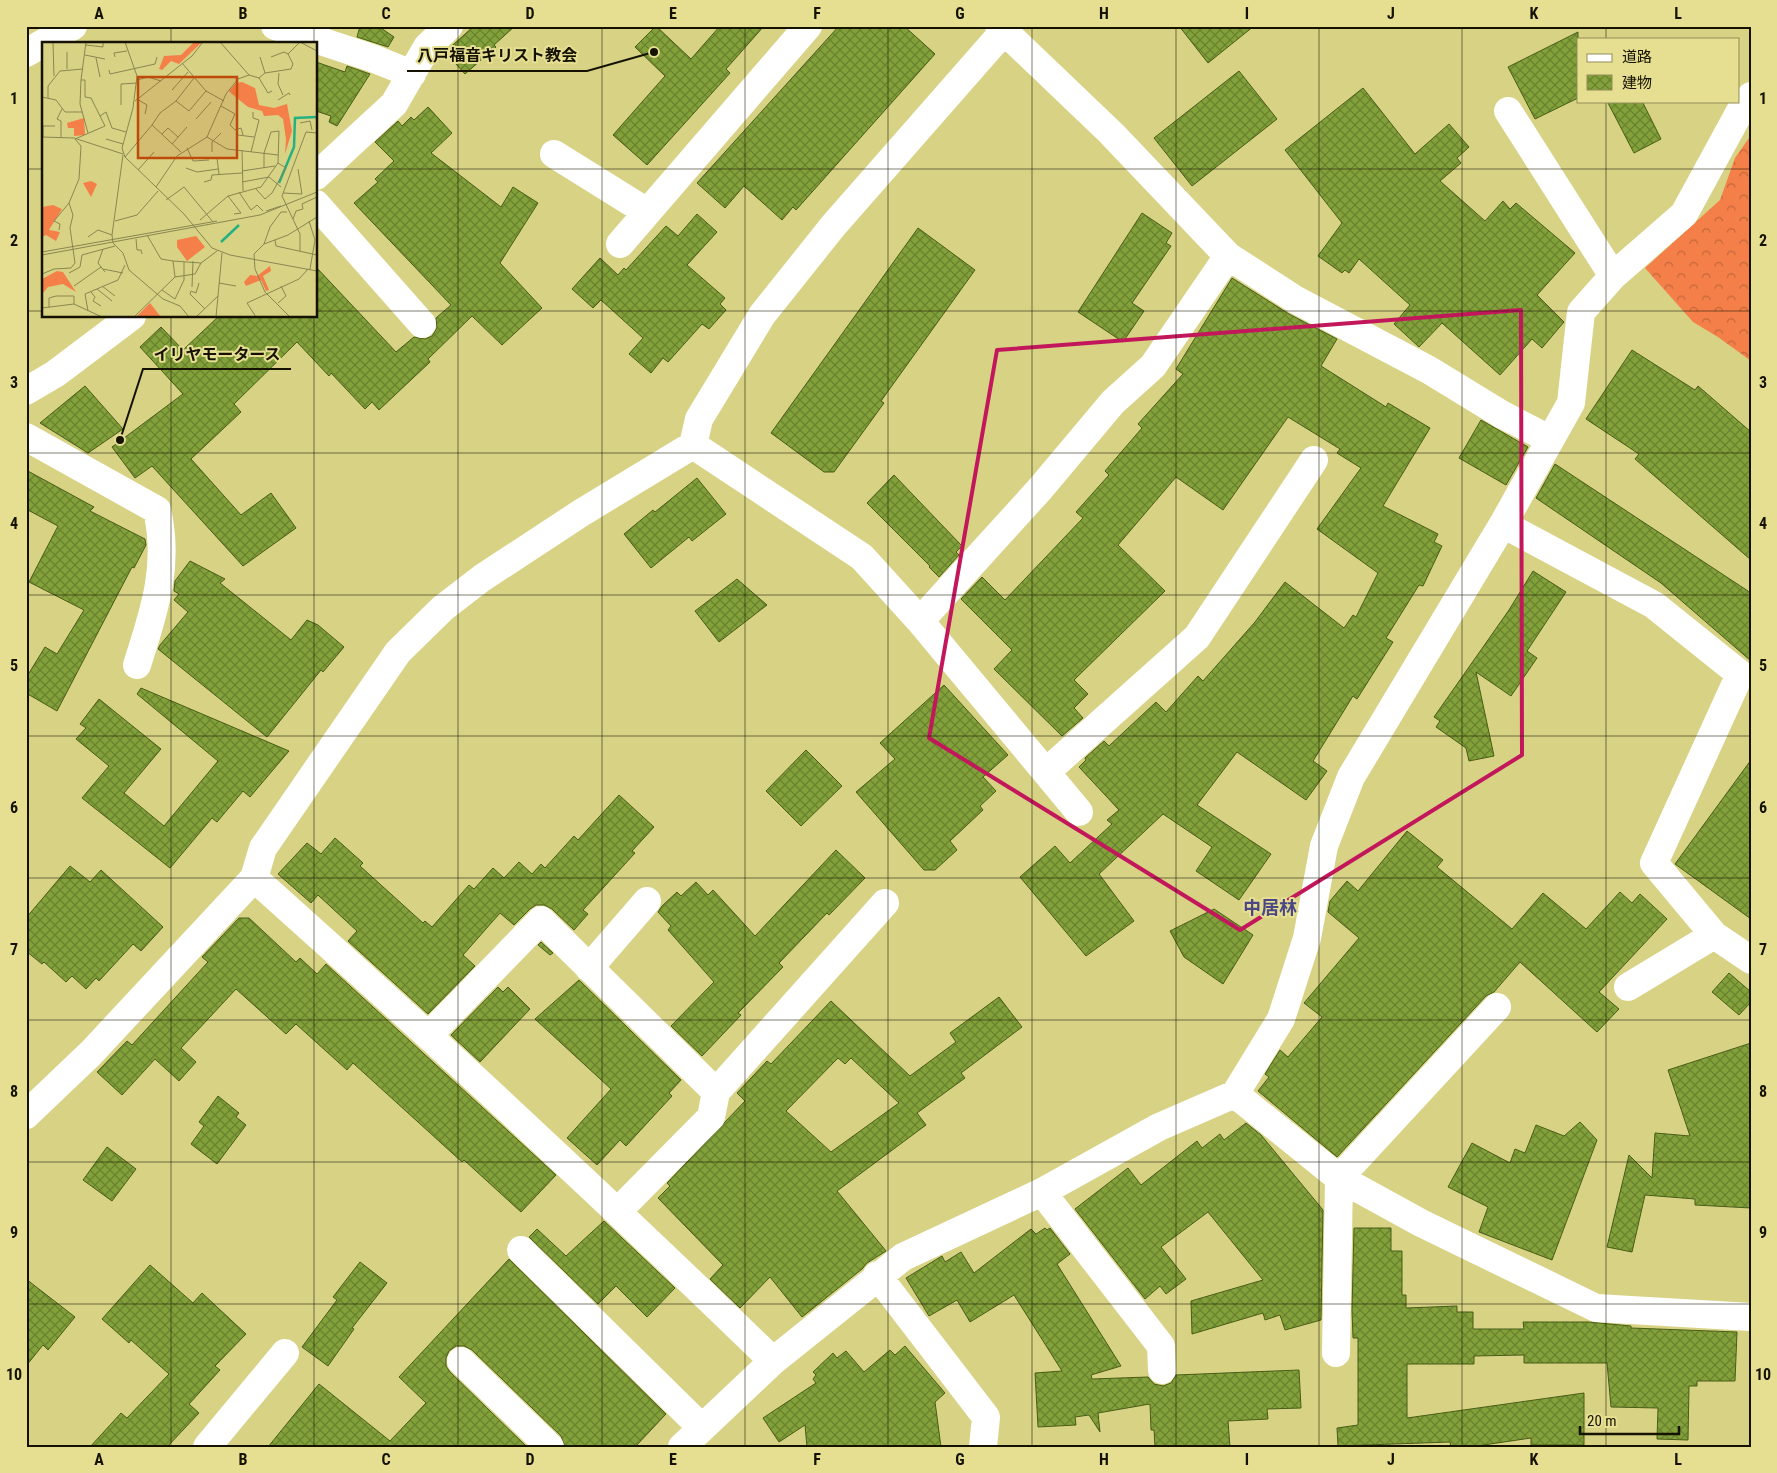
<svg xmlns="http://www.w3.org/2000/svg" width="1777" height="1473" font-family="'Roboto Condensed','Noto Sans JP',sans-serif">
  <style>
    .forest { fill: url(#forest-crowns) }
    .building { fill: url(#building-cross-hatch); stroke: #495d16; fill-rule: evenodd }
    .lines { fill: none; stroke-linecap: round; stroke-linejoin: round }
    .minor { stroke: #fff; stroke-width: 28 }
    .marked { fill: none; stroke: #c2185b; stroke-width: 4; stroke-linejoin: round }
    .grid { fill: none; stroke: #151300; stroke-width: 1; stroke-opacity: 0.55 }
    .labels { text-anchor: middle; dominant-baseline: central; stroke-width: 4; stroke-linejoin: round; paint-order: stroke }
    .quarter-label { font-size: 18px; font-weight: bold; fill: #4b4785; stroke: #e6df92 }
    .inset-river { fill: none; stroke: #26b181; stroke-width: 2.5 }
    .inset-road { fill: none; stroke: #8a8650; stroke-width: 1 }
    .view { fill: #be4b0a; fill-opacity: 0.15; stroke: #be4b0a; stroke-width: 2.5 }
    .inset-edge { fill: none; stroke: #151300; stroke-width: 2.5 }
    .leader { fill: none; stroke: #151300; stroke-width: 2 }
    .callout-dot { fill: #151300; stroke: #e6df92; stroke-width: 2 }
    .callout-label { font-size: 16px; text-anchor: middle; font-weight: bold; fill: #151300; stroke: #e6df92; stroke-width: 4; stroke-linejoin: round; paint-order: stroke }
    .neatline { fill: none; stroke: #151300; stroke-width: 2 }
    .grid-label { font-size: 16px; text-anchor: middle; font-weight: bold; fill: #151300 }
  </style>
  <defs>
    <pattern id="forest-crowns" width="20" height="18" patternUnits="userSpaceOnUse" patternTransform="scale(1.25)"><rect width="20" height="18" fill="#f47f48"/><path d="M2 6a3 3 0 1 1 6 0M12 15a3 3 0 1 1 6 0" fill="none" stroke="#c4673a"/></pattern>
    <pattern id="building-cross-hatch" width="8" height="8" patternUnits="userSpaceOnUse" patternTransform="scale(1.25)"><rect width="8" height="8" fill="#82a13a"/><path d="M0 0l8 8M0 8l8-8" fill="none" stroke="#69822e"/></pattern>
  </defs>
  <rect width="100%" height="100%" fill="#d8d285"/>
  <path class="forest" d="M1751 135V361L1718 337 1693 322 1645 268 1720 200 1735 158Z"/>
  <path class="building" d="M360 26H378L394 37 388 47 357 37Z
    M474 26H515L494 45 496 47 465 74 445 52Z
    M656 26 691 59 720 26H764L726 69 730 73 647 165 613 135 665 76 635 47Z
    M839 26H904L935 54 796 210 793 207 782 220 744 186 725 208 697 183Z
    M1179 26H1254L1208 63Z
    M1578 32V98L1535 119 1508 67Z
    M316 62 345 72 347 66 370 74 337 126 329 122 331 116 316 111Z
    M1239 71 1277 119 1192 186 1154 138Z
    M1363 88 1415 154 1449 124 1469 147 1457 158 1461 163 1440 181 1485 221 1503 201 1510 209 1516 203 1575 253 1537 295 1564 322 1542 348 1532 339 1500 375 1442 323 1419 347 1394 324 1410 305 1359 259 1349 273 1345 270 1342 273 1318 256 1342 223 1285 150Z
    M1607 101H1642L1661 139 1634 153Z
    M428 107 452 133 431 153 501 207 513 187 538 203 500 263 542 308 502 345 472 316 428 359 430 362 379 410 372 402 365 409 331 373 329 376 297 342 234 404 241 412 191 459 241 515 271 493 296 528 243 566 152 466 135 478 112 447 183 394 140 347 161 327 183 350 219 316H316V267L396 352 414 337 425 339 432 336 437 328 436 318 451 305 354 203 378 182 375 179 394 161 375 142 398 121 402 126 411 117 414 120Z
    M1142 213 1172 233 1166 243 1171 246 1132 303 1144 311 1123 342 1078 312Z
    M697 214 717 232 687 265 725 298 720 304 726 310 709 329 702 324 668 362 663 358 651 373 629 354 643 338 601 300 593 308 572 289 600 258 618 275 624 268 626 270 666 226 678 236Z
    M918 228 975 270 881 401 884 403 834 472H824L771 433Z
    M1232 278 1289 314 1337 339 1321 366 1386 407 1388 403 1430 428 1383 506 1438 534 1434 542 1442 546 1423 586 1419 585 1386 638 1393 642 1357 699 1353 696 1313 761 1327 771 1306 800 1237 752 1197 805 1271 854 1239 900 1196 871 1212 847 1163 814 1099 874 1134 921 1086 956 1020 877 1055 846 1070 863 1112 824 1107 820 1119 810 1079 767 1086 760 1085 758 1104 741 1109 746 1156 702 1166 712 1198 676 1203 681 1255 622 1285 582 1344 628 1353 615 1356 617 1378 573 1317 529 1361 468 1337 453 1340 449 1288 417 1223 510 1176 477 1118 545 1165 591 1074 680 1088 694 1074 708 1083 718 1062 736 994 669 1012 650 961 599 982 577 1005 600 1083 518 1076 512 1109 475 1105 471 1142 428 1138 424 1183 374 1176 369Z
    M1632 350 1695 390 1698 386 1751 432V560L1635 459 1639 454 1586 419Z
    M85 386 123 429 88 453 40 423Z
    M1481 420 1528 447 1506 485 1459 458Z
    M1555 464 1751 593V661L1661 583 1536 498Z
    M26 470 94 507 90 511 145 539 146 545 134 568 132 567 57 711 26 693V678L45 647 57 654 84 610 29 582 58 526 26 509Z
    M894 475 962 546 956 552 959 555 939 577 929 567 930 566 867 503Z
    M697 478 726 514 692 541 689 537 651 568 624 534 653 510 655 512Z
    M190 561 225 579 220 583 291 640 307 620 318 625 344 647 323 672 321 670 267 737 158 649 160 645 188 612 174 600 179 594 174 591 175 581Z
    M1533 571 1566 592 1527 651 1537 658 1511 696 1476 672 1494 756 1469 761 1466 748 1436 727 1440 721 1434 717 1509 610Z
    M737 579 767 605 719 642 695 611Z
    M944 685 1008 755 983 777 996 791 980 806 983 810 950 841 957 850 935 870H924L856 792 895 759 880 743Z
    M141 688 289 751 250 797 243 791 217 822 212 818 170 868 82 798 109 766 76 739 86 728 80 724 99 699 161 749 124 793 164 826 218 761 137 694Z
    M806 750 842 786 801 826 766 791Z
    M1751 760V919L1675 864Z
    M619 795 654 827 632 851 635 853 583 910 588 914 574 930 552 909 544 905H536L530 909 514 925 500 913 463 955 475 966 428 1014 348 941 357 931 318 895 311 903 278 874 307 843 321 854 335 838 363 863 360 866 423 923 425 921 432 927 469 885 474 889 493 868 504 878 519 862 532 874 541 864 545 868 574 836 578 840Z
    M1407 831 1443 860 1437 867 1512 929 1543 893 1586 929 1620 892 1632 903 1640 894 1667 919 1599 992 1619 1009 1597 1032 1520 962 1494 992 1486 996 1337 1157 1258 1091 1269 1077 1265 1074 1280 1050 1288 1057 1322 1017 1304 1003 1359 938 1328 912 1330 901 1347 881 1358 891Z
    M836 850 865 878 829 915 827 913 779 963 783 967 738 1013 741 1015 702 1056 671 1026 714 982 668 930 671 926 658 912 662 906 677 892 681 896 696 882 708 895 713 890 755 936Z
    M70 866 90 882 101 870 163 927 141 951 133 944 99 981 96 978 86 989 72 976 66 982 44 962 42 964 26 951V918Z
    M1214 909 1253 935 1223 984 1184 957 1170 931Z
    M239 918H249L296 962 300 958 317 974 326 964 556 1175 521 1212 464 1160 462 1162 353 1063 347 1070 296 1024 286 1034 236 989 181 1048 196 1062 179 1081 155 1059 122 1095 97 1072 127 1041 132 1045 208 962 202 957Z
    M541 942 553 953 550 955 538 945Z
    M1729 973 1751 992V1002L1739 1015 1712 992Z
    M579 980 681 1080 669 1093 672 1096 626 1146 620 1140 597 1165 567 1138 611 1089 535 1019Z
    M498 987 503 992 508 987 530 1009 480 1062 451 1035Z
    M999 997 1022 1027 961 1073 965 1078 917 1113 926 1125 837 1191 886 1251 867 1263 862 1269 802 1317 770 1277 740 1308 710 1279 723 1265 658 1198 670 1186 667 1183 745 1101 737 1093 767 1061 771 1064 831 1001 910 1076 956 1042 950 1033ZM838 1058 845 1064 851 1058 899 1103 831 1152 786 1111Z
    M1751 1043V1208L1695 1205V1199L1645 1195 1632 1252 1607 1247 1629 1155 1652 1178 1655 1133 1690 1136 1668 1070Z
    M218 1096 239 1113 236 1117 246 1125 217 1164 191 1144 204 1126 199 1122Z
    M1580 1122 1597 1140 1552 1260 1479 1232 1488 1207 1448 1187 1472 1143 1510 1163 1515 1149 1525 1153 1536 1125 1564 1136Z
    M1246 1123 1261 1135 1323 1210 1321 1320 1285 1330 1280 1315 1265 1320 1263 1313 1192 1334 1191 1301 1263 1280 1208 1212 1161 1247 1186 1279 1166 1294 1160 1286 1145 1299 1075 1209 1128 1168 1141 1185 1197 1141 1202 1148 1220 1134 1224 1140Z
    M107 1147 136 1169 112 1201 83 1180Z
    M604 1221 675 1288 647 1317 616 1286 598 1304 529 1237 537 1229 566 1256Z
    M1045 1228 1047 1230 1050 1228 1070 1254 1057 1264 1121 1366 1091 1375 1092 1379 1148 1377 1154 1384 1163 1386 1171 1383 1176 1375 1299 1370 1301 1408 1267 1409 1268 1419 1228 1421 1230 1447H1155L1154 1430H1151L1150 1404 1098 1413 1100 1432 1089 1415 1075 1417 1076 1425 1038 1427 1035 1373 1062 1371 1014 1295 970 1322 957 1300 929 1316 906 1278 942 1256 945 1262 961 1252 974 1273 1031 1229 1036 1234Z
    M1354 1228H1391V1251H1402V1295H1406V1308L1457 1306V1312H1473V1329H1524L1523 1322H1588L1631 1326V1328L1737 1332 1735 1381H1697V1386H1689L1688 1440 1657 1439 1658 1408 1611 1407 1607 1363H1524V1355L1474 1356V1364H1407V1418L1584 1393V1445H1531V1438L1470 1447H1451L1450 1442 1338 1446 1337 1428 1358 1425V1338H1353L1352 1311Z
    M509 1259 666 1414 635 1447H565L561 1436 472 1350 464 1346H456L449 1351 446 1358V1366L450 1372 527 1447H268L319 1384 390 1441 426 1403 399 1377Z
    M360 1262 387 1283 352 1328 354 1329 328 1366 302 1347 337 1300 333 1297Z
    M150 1265 193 1303 202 1293 246 1334 215 1366 220 1370 189 1404 199 1413 167 1447H90L121 1413 127 1418 169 1374 131 1340 129 1343 102 1319Z
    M26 1279 75 1317 48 1350 43 1345 26 1366Z
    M905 1346 945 1393 935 1402 941 1447H807L805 1425 779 1442 763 1418 816 1383 813 1379 816 1375 813 1372 833 1353 837 1358 846 1351 864 1372 890 1350 895 1355Z"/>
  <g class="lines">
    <path class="minor" d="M275 26 372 58 412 74
      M999 26 1111 133 1228 256 1296 300 1429 370 1501 414 1549 439
      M1004 31 833 226 762 315 699 419 693 445 862 557 920 621 1040 489 1113 402 1153 366 1228 256
      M26 53 73 26
      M1508 111 1613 276
      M554 154 647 212
      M316 176 394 104 427 47 449 26
      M316 204 422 324
      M620 244 808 26
      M26 391 55 374 132 316
      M26 437 157 510C170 566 154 612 137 665
      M1503 524 1654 605 1740 674 1654 863 1714 935 1751 960
      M920 621 1079 812
      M1046 772 1197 637 1314 460
      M254 878 263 848 398 652 443 608 482 578 581 513 693 445
      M589 968 647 901
      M1628 987 1714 935
      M429 1035 541 920 716 1092
      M1235 1094 1339 1178 1421 1223 1596 1308 1751 1317
      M26 1115 91 1053 254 878C430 1035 603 1196 773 1361
      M1042 1192 1161 1346 1162 1370
      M618 1211 711 1117 716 1092 885 903
      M521 1250 701 1427
      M877 1275 986 1417 983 1447
      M1336 1353 1339 1178 1497 1007
      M461 1361 550 1447
      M207 1447 285 1353
      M682 1447 773 1361 903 1257 1042 1192 1159 1127 1235 1094 1281 1019 1307 938 1324 846 1351 777 1503 524 1571 403 1581 312 1613 276 1684 214 1744 104 1751 96"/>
  </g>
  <path class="marked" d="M1521 310 1522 755 1240 930 929 738 997 350Z"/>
  <path class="grid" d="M171 26V44M314 26V44M458 26V1447M602 26V1447M745 26V1447M888 26V1447M1032 26V1447M1176 26V1447M1319 26V1447M1462 26V1447M1606 26V39M1606 101V1447M26 169H44M316 169H1751M26 311H44M316 311H1751M171 316V1447M314 316V1447M26 453H1751M26 595H1751M26 736H1751M26 878H1751M26 1020H1751M26 1162H1751M26 1304H1751"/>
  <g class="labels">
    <g class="quarter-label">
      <text x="1270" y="907">中居林</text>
    </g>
  </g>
  <g transform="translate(42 42)">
    <rect width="275" height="275" fill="#d8d285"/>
    <path d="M42 76 43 93 32 94V86H26L25 81ZM154 194 163 205 145 219 135 205V198Z" fill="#f47f48"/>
    <path d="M152 0 159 1 137 22 129 19 120 28 117 27 122 14 139 13ZM200 40 213 46 217 63 232 66 245 62 250 89 243 112 244 97 241 77 236 73 222 74 220 69 206 65 190 52 187 49 194 41ZM11 163 20 167 7 188 18 190 14 199 4 193 0 195V165ZM228 224 229 229 221 234 227 248 224 249 219 238 204 244 202 240 208 233 215 234ZM15 229 21 230 34 250 21 242 6 245 0 252V237ZM108 261 119 275H94Z" fill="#f47f48"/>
    <path d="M49 139 55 142 49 155 41 141Z" fill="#f47f48"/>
    <path class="inset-river" d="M237 141 252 105 253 76 275 75M179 200 197 183"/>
    <path class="inset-road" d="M11 0 12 34M83 0 95 34 91 66 80 106 83 115 142 172 170 206 188 213 275 229M178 0 207 33M258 0 275 9M44 3 61 5V0M25 10V27M43 13 63 17M73 15 72 11 85 9M218 15 223 31M229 15 242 10 246 12M54 16 58 35M140 21 164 49 182 59M67 28 68 32 113 22 115 15M237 31 236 42 241 53M152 36 134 59 147 69 164 49M217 36 226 51 230 49M39 38 44 0M95 38 106 35 119 39M130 48 146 30M0 55 14 58 23 70H40M6 56V44L18 29 41 27M95 57 105 63 103 72M236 58 247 51 248 53M93 59 150 14 161 0M79 63V42L95 41M179 64 193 72 188 83 193 88 199 86 201 93M58 74 64 70 70 86 84 90M154 77 169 60M258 81 268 79 270 88M110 83 118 71 134 59M120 92 126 86 136 95M196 93 212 95M0 95 32 96 81 112M1 95V84H13M19 95V79L15 77 20 67M165 95 185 107 236 113M33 97 63 84 49 56 43 55V38H39L38 62 46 91M64 97 81 102M130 102 145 85M145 106 151 119 167 118M200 108 201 149M170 110V100L179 91M209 110 217 78 211 76V70M81 113 70 193 71 201 81 211 87 228 121 257 138 264 147 275M83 115 110 83 139 110M175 116 177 132M144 126 155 130 176 127M96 128 112 110M200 129 233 124M162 140 169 138 170 133 200 131M200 140 227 135 239 145M114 145 135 114 165 95 184 52 196 37 207 33 217 36 223 31 249 27 251 22 246 12 258 0M214 147 223 157 230 151 244 126 236 121M197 150 209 168 215 163 221 169M241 151 260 152 256 127M186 154 199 171 192 172M124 158 142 145 171 180M224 169 239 164M251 177 254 169 261 167 260 162 275 155M158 178 186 154 219 145 236 121 237 89 229 90 222 111V126M73 179 95 173 116 149M267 179 273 198 268 227M17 188 18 182 12 179 27 161 37 137 39 104 33 97M46 195 56 188 70 193M94 197 95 208H99L100 212M233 198 234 204 275 213M222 202 228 185 239 170H245M61 207 56 221 63 230M258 209V192L240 154 264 90 275 91M0 210 175 179M0 213 218 173 275 150M131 219 159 221M61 227 81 231M27 231 38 225 40 213 73 204M0 232 12 227 29 226 33 221 28 186 31 173 27 161M133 235 153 232 159 221 175 209M157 241 154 251 149 249 148 252 163 267M177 241 194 244M32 244 59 225M60 244 73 254M150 245 151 219M55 247 70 259M120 248 133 257 142 238V220M49 250 53 255 51 259 59 264M236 261 244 254 239 244M0 266 32 262 60 275M7 266V256L14 254H32V262M46 269 43 252 76 238 83 223M92 275 133 235 131 219 119 217 105 193M154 275 176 254M174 275 180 211M214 275 205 261 257 237 266 227M248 275 223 250 213 227 212 212 222 202 246 193 275 175"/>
    <path class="view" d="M96 35H195V116H96Z"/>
    <rect width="275" height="275" class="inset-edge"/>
  </g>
  <path class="leader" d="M654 52L587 71H407M120 440L143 369H291"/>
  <g class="callout-dot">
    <circle cx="654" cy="52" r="5"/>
    <circle cx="120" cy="440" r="5"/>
  </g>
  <g class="callout-label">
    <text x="497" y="61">八戸福音キリスト教会</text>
    <text x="217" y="360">イリヤモータース</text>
  </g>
  <rect width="1777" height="1473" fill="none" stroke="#e6df92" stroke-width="55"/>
  <rect x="1577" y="38" width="162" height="65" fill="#e6df92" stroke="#928d58"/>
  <rect x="1587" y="54" width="25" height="8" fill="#ffffff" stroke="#928d58"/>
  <text x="1622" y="62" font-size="15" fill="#151300">道路</text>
  <rect x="1587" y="75" width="25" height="15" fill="url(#building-cross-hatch)" stroke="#928d58"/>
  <text x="1622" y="88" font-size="15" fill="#151300">建物</text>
  <path d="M1580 1426v8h99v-8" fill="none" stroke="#151300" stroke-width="2.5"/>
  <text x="1587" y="1426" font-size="15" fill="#151300" stroke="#e6df92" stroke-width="4" paint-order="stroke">20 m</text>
  <rect x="28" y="28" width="1722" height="1418" class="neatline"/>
  <g class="grid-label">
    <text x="99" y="19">A</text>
    <text x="243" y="19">B</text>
    <text x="386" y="19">C</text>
    <text x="530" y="19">D</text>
    <text x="673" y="19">E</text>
    <text x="817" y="19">F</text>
    <text x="960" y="19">G</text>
    <text x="1104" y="19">H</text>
    <text x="1247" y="19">I</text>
    <text x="1391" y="19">J</text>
    <text x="1534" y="19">K</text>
    <text x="1678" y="19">L</text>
    <text x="14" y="104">1</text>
    <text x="1763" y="104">1</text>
    <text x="14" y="246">2</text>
    <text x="1763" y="246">2</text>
    <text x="14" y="388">3</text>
    <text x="1763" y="388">3</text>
    <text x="14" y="529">4</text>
    <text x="1763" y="529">4</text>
    <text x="14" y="671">5</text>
    <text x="1763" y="671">5</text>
    <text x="14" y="813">6</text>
    <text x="1763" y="813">6</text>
    <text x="14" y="955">7</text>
    <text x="1763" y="955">7</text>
    <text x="14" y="1097">8</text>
    <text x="1763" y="1097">8</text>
    <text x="14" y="1238">9</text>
    <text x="1763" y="1238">9</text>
    <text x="14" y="1380">10</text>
    <text x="1763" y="1380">10</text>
    <text x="99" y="1465">A</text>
    <text x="243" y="1465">B</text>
    <text x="386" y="1465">C</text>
    <text x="530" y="1465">D</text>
    <text x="673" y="1465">E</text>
    <text x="817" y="1465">F</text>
    <text x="960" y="1465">G</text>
    <text x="1104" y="1465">H</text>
    <text x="1247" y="1465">I</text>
    <text x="1391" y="1465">J</text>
    <text x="1534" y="1465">K</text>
    <text x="1678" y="1465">L</text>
  </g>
</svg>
